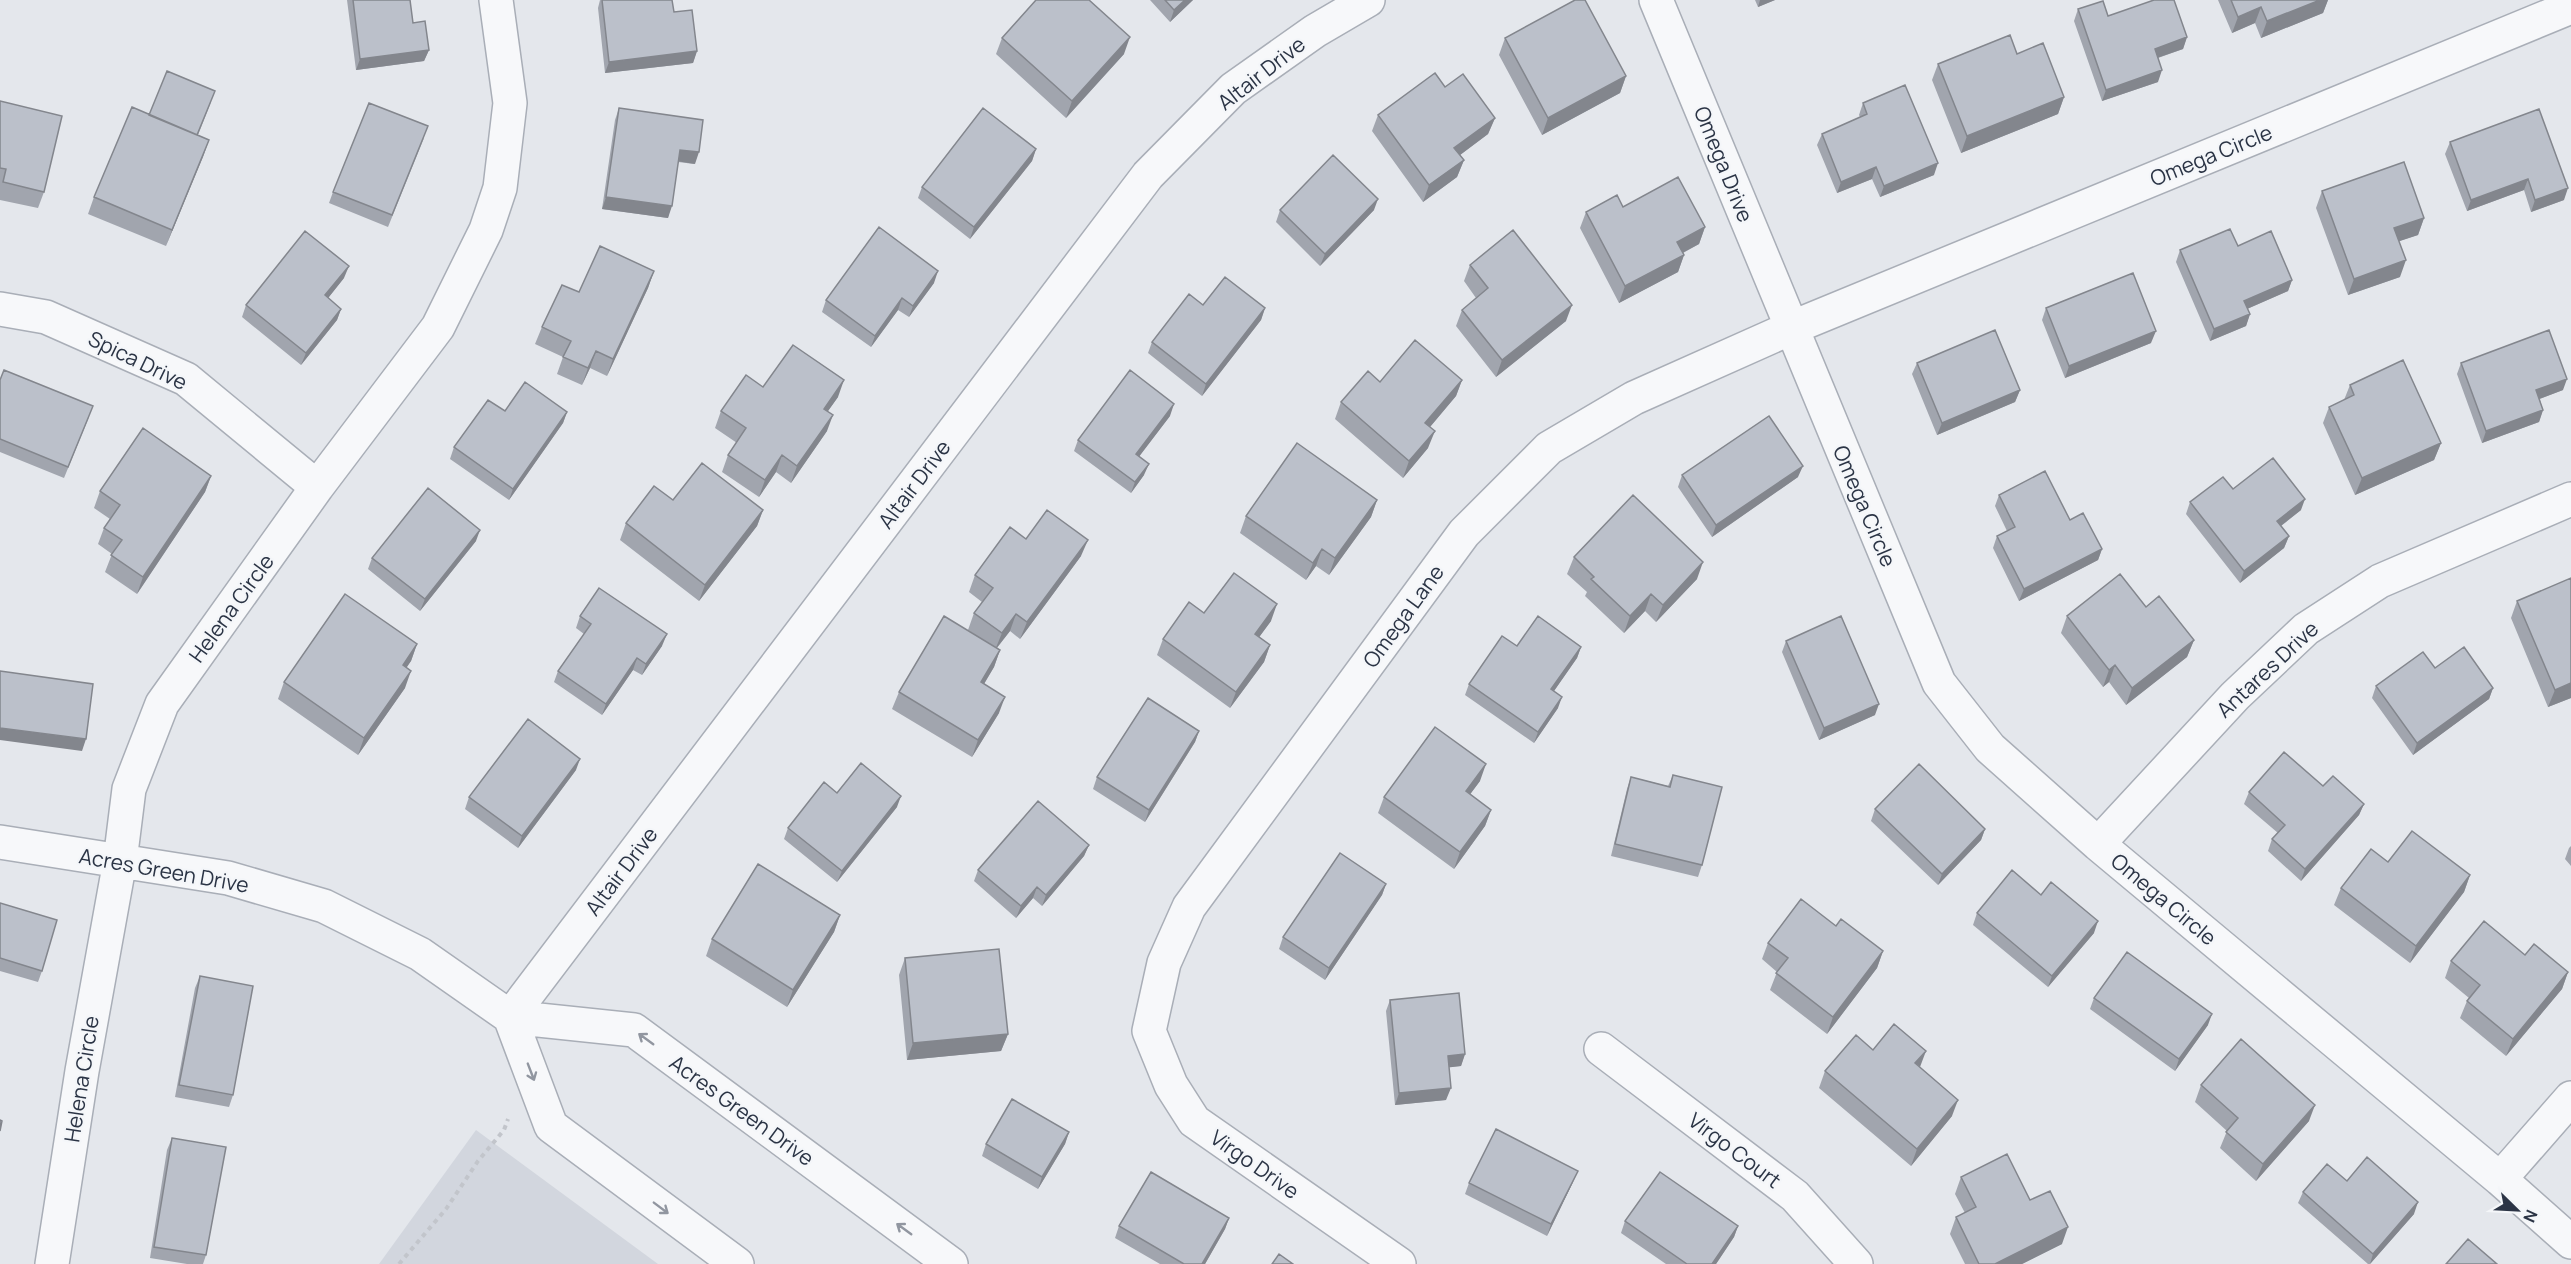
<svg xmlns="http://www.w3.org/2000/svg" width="2571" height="1264" font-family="Manrope,sans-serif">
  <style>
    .built { fill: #d2d6de }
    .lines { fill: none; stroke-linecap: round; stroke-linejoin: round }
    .minor-casing { stroke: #a9aeb7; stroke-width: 36 }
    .path { stroke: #c2c5cb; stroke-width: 4; stroke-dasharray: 4.5 4.5; stroke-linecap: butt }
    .minor { stroke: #f7f8fa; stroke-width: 33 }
    .wall { fill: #a1a5ae }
    .shaded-wall { fill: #83868d }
    .building { fill: #bbc0ca; stroke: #83868d; stroke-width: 1.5 }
    .oneway { stroke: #9196a0 }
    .labels { text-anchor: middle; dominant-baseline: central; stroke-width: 4.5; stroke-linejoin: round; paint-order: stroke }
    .street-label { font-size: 21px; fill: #2b3445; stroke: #f4f6f9 }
  </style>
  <rect width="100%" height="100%" fill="#e4e7ec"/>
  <path class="built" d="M476 1130 658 1264H379Z"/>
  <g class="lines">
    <g class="minor-casing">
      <path id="minor" d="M1656 0 1939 683 1990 748 2098 844 2500 1179 2571 1242
        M0 309 46 317 186 379 317 487
        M0 842 228 878 324 906 420 954 510 1017 634 1030 951 1264
        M2098 844 2235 696 2306 629 2380 581 2571 499
        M510 1017 1148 175 1233 89 1315 31 1368 0
        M510 1017 551 1126 737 1264
        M1601 1049 1795 1196 1856 1264
        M2500 1179 2571 1098
        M52 1264 82 1071 120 861 129 789 162 704 317 487 438 327 486 230 500 188 510 103 496 0
        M1399 1264 1194 1121 1171 1085 1149 1031 1164 963 1189 907 1464 533 1549 448 1634 398 1791 328 2571 7"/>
    </g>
    <path class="path" d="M399 1264 446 1209 478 1161 504 1130 508 1119"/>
    <use href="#minor" class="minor"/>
  </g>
  <path class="wall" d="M347 0H410L413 23 429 50 424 61 356 70Z
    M600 0 674 12 697 51 693 63 605 73 598 8Z
    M1150 0H1193L1170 22Z
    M1755 0H1775L1758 7Z
    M2218 0H2328L2323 13 2261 38 2255 23 2232 33Z
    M2078 9 2108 16 2187 37 2183 49 2158 58V82L2102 101 2074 21Z
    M1002 38 1124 54 1066 118 996 54Z
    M1505 38 1626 76 1620 93 1542 135 1499 55Z
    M1938 64 2064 97 2058 114 1961 153 1932 80Z
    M1445 87 1495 118 1488 134 1460 155 1464 160 1457 177 1423 202 1372 131 1378 115Z
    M0 101 44 192 38 208 0 200Z
    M211 102 198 135 209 140 166 246 88 214 94 197 149 115Z
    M1863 103 1934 175 1880 197 1872 179 1837 193 1817 145 1822 134 1860 117 1859 115Z
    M619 108 695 164 678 162 668 218 602 209 615 120Z
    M2539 109 2564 200 2531 212 2524 190 2467 211 2445 154 2450 142Z
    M424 138 388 227 329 203 333 192Z
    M1036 149 1032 161 970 239 918 198 922 187Z
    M2322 191 2424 218 2418 235 2399 241 2400 277 2348 295 2316 208Z
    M1280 210H1374L1320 266 1276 222Z
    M1586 212 1705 227 1699 244 1683 253 1684 255 1678 272 1619 303 1580 228Z
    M2238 246 2292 280 2288 291 2247 309 2250 314 2246 326 2210 341 2176 262 2180 250Z
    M1470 265 1566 321 1496 377 1456 326 1462 310 1476 298 1464 281Z
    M654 271 648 288 607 376 590 368 582 385 557 374 563 357 535 344 542 327 579 292Z
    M344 278 328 298 341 309 337 320 301 365 242 317 246 305Z
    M934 283 909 317 898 310 871 347 822 312 826 300Z
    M1203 305 1265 308 1261 320 1202 396 1148 353 1152 342Z
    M2046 308 2151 343 2065 378 2042 320Z
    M1917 363 2020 390 2015 402 1937 435 1912 374Z
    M2461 363 2563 390 2539 399 2543 410 2539 422 2482 443 2457 374Z
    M0 380 89 417 64 478 0 452Z
    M1462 380 1456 396 1430 427 1428 448 1403 478 1335 419 1341 402Z
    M2350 385 2441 443 2434 460 2355 495 2323 423 2329 407 2344 400Z
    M763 387 838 397 828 411 827 431 791 483 776 472 759 497 722 472 728 455 737 443 715 428 721 411Z
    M567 412 563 423 509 500 450 459 454 447Z
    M1170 416 1139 456 1144 475 1131 493 1074 451 1078 440Z
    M1682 475 1798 477 1712 537 1678 487Z
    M211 476 205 492 137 594 105 572 112 554 98 544 104 528 110 519 94 508 100 491Z
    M2233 489 2301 510 2281 526 2289 536 2284 548 2240 583 2186 514 2190 502Z
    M1999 495 2070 520 2102 549 2098 560 2019 601 1993 548 1997 536 2007 531 1995 506Z
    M673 500 763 510 757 526 699 601 620 540 626 523Z
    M1377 500 1371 517 1329 575 1316 566 1306 580 1240 533 1246 516Z
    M1026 539 1081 556 1020 639 1010 631 997 648 1000 650 994 667 984 684 999 713 972 757 892 709 899 692 974 634 968 630 974 613 982 602 969 592 975 575Z
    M476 541 420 611 368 569 372 558Z
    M1574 557 1697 579 1656 622 1645 611 1624 633 1585 596 1587 592 1567 574Z
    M2517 601 2571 698 2548 707 2511 618Z
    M1204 613 1271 621 1259 637 1270 645 1264 662 1230 708 1157 655 1163 639Z
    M580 616 662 646 642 675 633 670 602 715 554 682 558 671 584 634 576 628Z
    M2067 616 2194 640 2187 657 2126 705 2109 682 2103 687 2061 633Z
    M1786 641 1875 715 1819 740 1782 652Z
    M417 644 411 661 406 667 405 688 358 755 278 699 284 682Z
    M1517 646 1581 647 1577 658 1554 691 1558 708 1534 743 1465 695 1469 684Z
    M2435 668 2493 688 2489 699 2413 755 2372 698 2376 686Z
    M1199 731 1195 742 1145 822 1093 789 1097 777Z
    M576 770 518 848 465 809 469 797Z
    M1673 775 1702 865 1698 877 1611 856 1627 789 1631 777 1668 786Z
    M1480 781 1470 794 1491 810 1485 826 1454 869 1378 813 1384 797Z
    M2323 786 2364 804 2359 815 2301 881 2268 851 2272 839 2278 833 2244 804 2249 792Z
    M897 807 837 882 784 839 788 828Z
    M1875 809 1985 829 1981 840 1938 885 1871 821Z
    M1089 845 1084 856 1042 906 1033 898 1016 918 974 881 978 870Z
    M2571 846V866L2565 859 2569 848Z
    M2470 875 2464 892 2410 963 2334 905 2341 888Z
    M1386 884 1382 895 1325 980 1279 949 1283 937Z
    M2041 895 2094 933 2048 987 1973 925 1977 913Z
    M0 903 42 971 38 982 0 971Z
    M840 915 834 932 787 1007 706 956 712 939Z
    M1836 926 1883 951 1877 968 1827 1034 1770 990 1777 972 1762 959 1768 943Z
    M2525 955 2568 972 2562 989 2506 1056 2460 1018 2467 1001 2469 998 2445 978 2451 961Z
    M905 958 1008 1034 1001 1051 907 1060 899 975Z
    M200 976 233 1095 229 1107 175 1097 195 988Z
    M2094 998 2208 1025 2175 1071 2090 1009Z
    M1390 1000 1465 1054 1461 1066 1449 1067 1446 1100 1395 1105 1386 1011Z
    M1873 1050 1920 1067 1952 1116 1911 1166 1819 1088 1825 1071Z
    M2201 1085 2309 1121 2256 1181 2220 1148 2227 1131 2195 1102Z
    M1069 1132 1065 1144 1038 1189 982 1156 986 1144Z
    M172 1138 206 1255 203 1264H187L150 1258 167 1150Z
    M1961 1177 2030 1200 2062 1244 2022 1264H1965L1950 1234 1956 1217 1965 1213 1955 1194Z
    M2347 1181 2414 1214 2370 1264H2368L2298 1203 2303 1192Z
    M1573 1182 1547 1236 1465 1194 1469 1183Z
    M1229 1218 1225 1229 1205 1264H1160L1115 1238 1119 1226Z
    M1625 1221 1738 1226 1734 1237 1716 1264H1666L1621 1233Z"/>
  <path class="shaded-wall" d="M1185 0H1193L1170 22 1174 10Z
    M1760 0H1775L1758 7Z
    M2320 0H2328L2323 13 2261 38 2267 21Z
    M2261 7 2255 23 2232 33 2238 17Z
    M1130 37 1124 54 1066 118 1072 101Z
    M2187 37 2183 49 2151 60 2155 49Z
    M429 50 424 61 356 70 360 59Z
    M697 51 693 63 605 73 609 62Z
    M2162 70 2158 82 2102 101 2106 90Z
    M1626 76 1620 93 1542 135 1548 118Z
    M2064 97 2058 114 1961 153 1967 136Z
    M1495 118 1488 134 1448 164 1454 148Z
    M209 140 203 157 166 246 172 230Z
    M1036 149 1032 161 970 239 974 227Z
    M680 150 699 152 695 164 676 161Z
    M1464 160 1457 177 1423 202 1429 185Z
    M1938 163 1934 175 1880 197 1884 186Z
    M1876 167 1872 179 1837 193 1841 182Z
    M2528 179 2524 190 2467 211 2471 200Z
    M2568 188 2564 200 2531 212 2535 200Z
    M606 197 672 206 668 218 602 209Z
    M1378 199 1374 210 1320 266 1325 254Z
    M2424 218 2418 235 2388 245 2394 228Z
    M1705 227 1699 244 1671 259 1677 242Z
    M1684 255 1678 272 1619 303 1625 286Z
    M2406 260 2400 277 2348 295 2354 279Z
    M349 266 344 278 321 307 325 295Z
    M654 271 648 288 607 376 613 359Z
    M938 271 934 283 909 317 913 306Z
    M2292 280 2288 291 2240 312 2244 301Z
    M902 298 898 310 871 347 875 336Z
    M1572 305 1566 321 1496 377 1502 360Z
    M1265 308 1261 320 1202 396 1206 384Z
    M341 309 337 320 301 365 306 353Z
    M2250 314 2246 326 2210 341 2214 329Z
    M2156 331 2151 343 2065 378 2069 366Z
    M596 351 590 368 582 385 588 368Z
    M2567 379 2563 390 2531 402 2536 390Z
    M844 380 838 397 818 425 824 409Z
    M1462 380 1456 396 1419 440 1425 423Z
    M2020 390 2015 402 1937 435 1942 423Z
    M1174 404 1170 416 1132 466 1136 454Z
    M2543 410 2539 422 2482 443 2486 431Z
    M567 412 563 423 509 500 513 489Z
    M833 415 827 431 791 483 797 466Z
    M1435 431 1428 448 1403 478 1409 461Z
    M2441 443 2434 460 2355 495 2362 478Z
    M782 455 776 472 759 497 765 480Z
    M1149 464 1144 475 1131 493 1135 482Z
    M1803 466 1798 477 1712 537 1716 525Z
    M211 476 205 492 137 594 143 577Z
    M2305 499 2301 510 2273 532 2277 521Z
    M1377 500 1371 517 1329 575 1335 558Z
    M763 510 757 526 699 601 705 585Z
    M480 530 476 541 420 611 425 599Z
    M2289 536 2284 548 2240 583 2244 571Z
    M1088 540 1081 556 1020 639 1027 622Z
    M1322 549 1316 566 1306 580 1313 563Z
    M2102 549 2098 560 2019 601 2024 589Z
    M1703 562 1697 579 1656 622 1663 605Z
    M1651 594 1645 611 1624 633 1630 616Z
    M1277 604 1271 621 1249 651 1255 634Z
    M1016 614 1010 631 995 650 1002 633Z
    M667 634 662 646 642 675 646 664Z
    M2194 640 2187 657 2126 705 2132 688Z
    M417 644 411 661 397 682 403 665Z
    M1270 645 1264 662 1230 708 1236 692Z
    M1581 647 1577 658 1547 701 1551 689Z
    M1000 650 994 667 975 699 981 682Z
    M637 658 633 670 602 715 606 704Z
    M2115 665 2109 682 2103 687 2109 670Z
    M411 671 405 688 358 755 364 738Z
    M2571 683V698L2548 707 2555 690Z
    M2493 688 2489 699 2413 755 2417 743Z
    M1005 697 999 713 972 757 978 740Z
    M1562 697 1558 708 1534 743 1538 732Z
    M1879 704 1875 715 1819 740 1824 728Z
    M0 728 86 739 82 751 0 740Z
    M1199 731 1195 742 1145 822 1149 810Z
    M580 759 576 770 518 848 522 836Z
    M1486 764 1480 781 1460 808 1466 791Z
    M901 796 897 807 837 882 842 871Z
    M2364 804 2359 815 2301 881 2305 869Z
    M1491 810 1485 826 1454 869 1460 852Z
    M1985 829 1981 840 1938 885 1942 874Z
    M1089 845 1084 856 1042 906 1046 895Z
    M2470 875 2464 892 2410 963 2416 946Z
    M1386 884 1382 895 1325 980 1329 968Z
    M1037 887 1033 898 1016 918 1021 906Z
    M840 915 834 932 787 1007 793 990Z
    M2098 921 2094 933 2048 987 2052 976Z
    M1883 951 1877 968 1827 1034 1833 1017Z
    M2568 972 2562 989 2506 1056 2513 1039Z
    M2212 1014 2208 1025 2175 1071 2179 1059Z
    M1008 1034 1001 1051 907 1060 913 1043Z
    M1926 1051 1920 1067 1915 1063Z
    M1465 1054 1461 1066 1444 1068 1448 1056Z
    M1451 1088 1446 1100 1395 1105 1399 1093Z
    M1958 1100 1952 1116 1911 1166 1917 1149Z
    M2315 1105 2309 1121 2256 1181 2263 1164Z
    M1069 1132 1065 1144 1038 1189 1042 1177Z
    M1578 1171 1573 1182 1547 1236 1551 1224Z
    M2418 1202 2414 1214 2370 1264 2373 1254Z
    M1229 1218 1225 1229 1205 1264H1202Z
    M1738 1226 1734 1237 1716 1264H1712Z
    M2068 1227 2062 1244 2022 1264H1995Z"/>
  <path class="building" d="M353 0H410L413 23 425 21 429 50 360 59Z
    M602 0H672L674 12 692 10 697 51 609 62Z
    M1036 0H1089L1130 37 1072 101 1002 38Z
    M1165 0H1185L1174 10Z
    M1575 0H1585L1626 76 1548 118 1505 38Z
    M2154 0H2174L2187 37 2155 49 2162 70 2106 90 2078 9 2103 1 2108 16Z
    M2231 0H2320L2267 21 2261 7 2238 17Z
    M2010 35 2017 54 2043 43 2064 97 1967 136 1938 64Z
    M167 71 215 91 197 135 149 115Z
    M1435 73 1445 87 1463 74 1495 118 1454 148 1464 160 1429 185 1378 115Z
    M1905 85 1938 163 1884 186 1876 167 1841 182 1822 134 1867 114 1863 103Z
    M0 101 62 116 44 192 3 182 6 169 0 168Z
    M369 103 428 126 392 215 333 192Z
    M132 107 209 140 172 230 94 197Z
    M619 108 703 120 699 152 680 150 672 206 606 197Z
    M983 108 1036 149 974 227 922 187Z
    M2539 109 2568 188 2535 200 2528 179 2471 200 2450 142Z
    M1333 155 1378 199 1325 254 1280 210Z
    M2404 162 2424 218 2394 228 2406 260 2354 279 2322 191Z
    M1678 177 1705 227 1677 242 1684 255 1625 286 1586 212 1617 195 1623 207Z
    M879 227 938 271 913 306 902 298 875 336 826 300Z
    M2230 229 2238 246 2271 231 2292 280 2244 301 2250 314 2214 329 2180 250Z
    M1513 230 1572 305 1502 360 1462 310 1488 288 1470 265Z
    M305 231 349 266 325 295 341 309 306 353 246 305Z
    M600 246 654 271 613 359 596 351 588 368 563 357 571 341 542 327 562 285 579 292Z
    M2133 273 2156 331 2069 366 2046 308Z
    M1225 277 1265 308 1206 384 1152 342 1189 294 1203 305Z
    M1995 330 2020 390 1942 423 1917 363Z
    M2549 330 2567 379 2536 390 2543 410 2486 431 2461 363Z
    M1415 340 1462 380 1425 423 1435 431 1409 461 1341 402 1368 371 1380 382Z
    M793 345 844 380 824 409 833 415 797 466 782 455 765 480 728 455 746 428 721 411 746 375 763 387Z
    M2403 360 2441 443 2362 478 2329 407 2354 395 2350 385Z
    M4 370 93 406 68 467 0 439V380Z
    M1130 370 1174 404 1136 454 1149 464 1135 482 1078 440Z
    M525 382 567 412 513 489 454 447 488 400 505 411Z
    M1769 416 1803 466 1716 525 1682 475Z
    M143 428 211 476 143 577 111 555 122 540 104 528 120 505 100 491Z
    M1297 443 1377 500 1335 558 1322 549 1313 563 1246 516Z
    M2273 458 2305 499 2277 521 2289 536 2244 571 2190 502 2223 477 2233 489Z
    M702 463 763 510 705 585 626 523 654 486 673 500Z
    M2045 471 2070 520 2083 513 2102 549 2024 589 1997 536 2015 527 1999 495Z
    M428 488 480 530 425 599 372 558Z
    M1633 495 1703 562 1663 605 1651 594 1630 616 1591 579 1594 577 1574 557Z
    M1047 510 1088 540 1027 622 1016 614 1002 633 974 613 993 588 975 575 1010 527 1026 539Z
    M1234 573 1277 604 1255 634 1270 645 1236 692 1163 639 1189 602 1204 613Z
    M2120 574 2146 607 2159 596 2194 640 2132 688 2115 665 2109 670 2067 616Z
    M2571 578V683L2555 690 2517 601Z
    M599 588 667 634 646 664 637 658 606 704 558 671 591 624 580 616Z
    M345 594 417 644 403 665 411 671 364 738 284 682Z
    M944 616 1000 650 981 682 1005 697 978 740 899 692Z
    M1538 616 1581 647 1551 689 1562 697 1538 732 1469 684 1502 636 1517 646Z
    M1841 616 1879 704 1824 728 1786 641Z
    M2464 647 2493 688 2417 743 2376 686 2423 652 2435 668Z
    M0 671 93 684 86 739 0 728Z
    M1148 698 1199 731 1149 810 1097 777Z
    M528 719 580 759 522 836 469 797Z
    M1435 727 1486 764 1466 791 1491 810 1460 852 1384 797Z
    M2284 752 2323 786 2333 776 2364 804 2305 869 2272 839 2285 825 2249 792Z
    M861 763 901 796 842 871 788 828 824 782 837 793Z
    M1919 764 1985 829 1942 874 1875 809Z
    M1673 775 1722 787 1702 865 1615 844 1631 777 1670 787Z
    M1038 801 1089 845 1046 895 1037 887 1021 906 978 870Z
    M2412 831 2470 875 2416 946 2341 888 2371 849 2388 862Z
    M1340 853 1386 884 1329 968 1283 937Z
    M758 864 840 915 793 990 712 939Z
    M2012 870 2041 895 2051 882 2098 921 2052 976 1977 913Z
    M1801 899 1836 926 1841 919 1883 951 1833 1017 1776 973 1788 958 1768 943Z
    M0 903 57 920 42 971 0 958Z
    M2484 921 2525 955 2534 944 2568 972 2513 1039 2467 1001 2480 985 2451 961Z
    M999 949 1008 1034 913 1043 905 958Z
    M2127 952 2212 1014 2179 1059 2094 998Z
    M200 976 253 986 233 1095 179 1085Z
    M1459 993 1465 1054 1448 1056 1451 1088 1399 1093 1390 1000Z
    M1894 1024 1926 1051 1915 1063 1958 1100 1917 1149 1825 1071 1856 1035 1873 1050Z
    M2241 1039 2315 1105 2263 1164 2226 1132 2238 1118 2201 1085Z
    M1012 1099 1069 1132 1042 1177 986 1144Z
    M0 1120 2 1121 0 1131Z
    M1496 1129 1578 1171 1551 1224 1469 1183Z
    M172 1138 226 1147 206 1255 154 1247Z
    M2007 1154 2030 1200 2050 1191 2068 1227 1995 1264H1979L1956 1217 1976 1207 1961 1177Z
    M2367 1157 2418 1202 2373 1254 2303 1192 2327 1164 2347 1181Z
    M1151 1172 1229 1218 1202 1264H1184L1119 1226Z
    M1660 1172 1738 1226 1712 1264H1687L1625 1221Z
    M2468 1239 2497 1264H2446Z
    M1279 1254 1293 1264H1272Z"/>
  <defs><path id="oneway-shaft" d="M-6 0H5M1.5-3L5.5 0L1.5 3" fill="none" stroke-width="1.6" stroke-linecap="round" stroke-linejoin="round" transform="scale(1.5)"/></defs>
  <g class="oneway">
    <use href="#oneway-shaft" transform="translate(646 1039) rotate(-144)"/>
    <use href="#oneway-shaft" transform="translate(531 1072) rotate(69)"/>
    <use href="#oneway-shaft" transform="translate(661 1208) rotate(37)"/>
    <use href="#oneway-shaft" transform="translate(904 1229) rotate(-144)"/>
  </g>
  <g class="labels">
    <g class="street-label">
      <text transform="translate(1261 73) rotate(-38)">Altair Drive</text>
      <text transform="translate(2211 155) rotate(-22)">Omega Circle</text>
      <text transform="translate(1724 164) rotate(68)">Omega Drive</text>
      <text transform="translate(138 360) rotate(26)">Spica Drive</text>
      <text transform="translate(914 484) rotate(-53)">Altair Drive</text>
      <text transform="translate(1865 506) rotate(67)">Omega Circle</text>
      <text transform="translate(231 608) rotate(-54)">Helena Circle</text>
      <text transform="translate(1403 616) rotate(-54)">Omega Lane</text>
      <text transform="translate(2267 669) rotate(-43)">Antares Drive</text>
      <text transform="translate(164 870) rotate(10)">Acres Green Drive</text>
      <text transform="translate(621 871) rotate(-53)">Altair Drive</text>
      <text transform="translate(2164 899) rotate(40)">Omega Circle</text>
      <text transform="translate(81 1079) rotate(-81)">Helena Circle</text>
      <text transform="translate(742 1110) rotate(36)">Acres Green Drive</text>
      <text transform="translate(1735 1150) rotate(37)">Virgo Court</text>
      <text transform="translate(1255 1164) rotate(35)">Virgo Drive</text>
    </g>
  </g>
  <g transform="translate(2517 1210) rotate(114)" stroke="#f4f6f9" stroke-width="4.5" paint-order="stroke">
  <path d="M0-4.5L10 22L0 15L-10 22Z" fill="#2b3445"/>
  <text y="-9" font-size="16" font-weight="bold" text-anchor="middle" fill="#2b3445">N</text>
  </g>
</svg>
